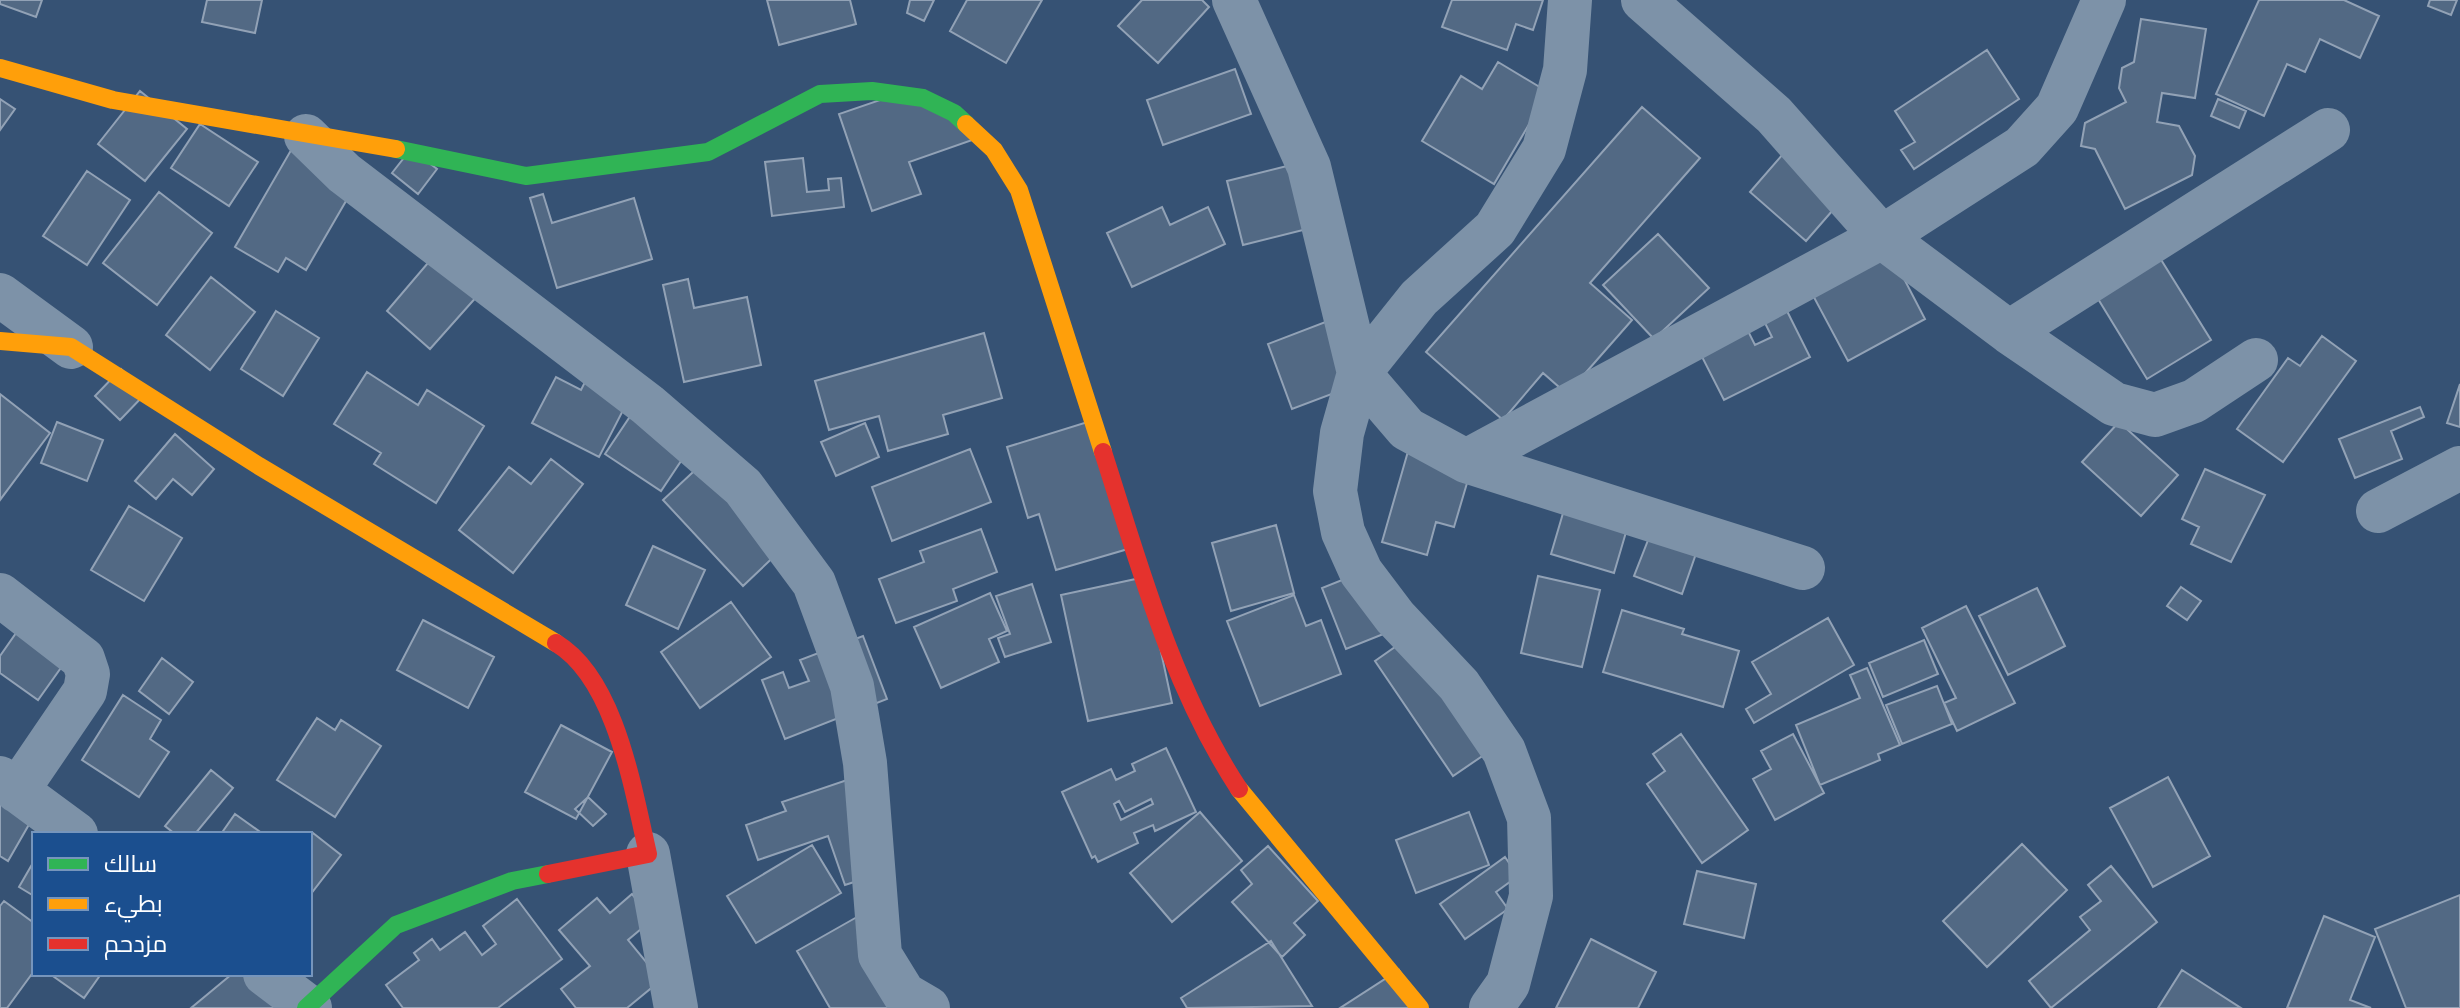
<svg xmlns="http://www.w3.org/2000/svg" width="2460" height="1008" font-family="Ubuntu,Cairo,sans-serif">
  <style>
    .building { fill: #526984; stroke: #92a2b6; stroke-width: 2; fill-rule: evenodd }
    .lines { fill: none; stroke-linecap: round; stroke-linejoin: round }
    .street { stroke: #7d92a8; stroke-width: 44 }
    .fast { stroke: #30b455; stroke-width: 18 }
    .slow { stroke: #ff9f0a; stroke-width: 18 }
    .jam { stroke: #e5322d; stroke-width: 18 }
  </style>
  <rect width="100%" height="100%" fill="#365274"/>
  <path class="building" d="M0 0H42L36 17 0 4Z
    M207 0H262L255 33 202 22Z
    M767 0H850L856 24 779 45Z
    M910 0H934L924 21 907 13Z
    M967 0H1042L1006 63 950 31Z
    M1142 0H1202L1209 7 1158 63 1118 26Z
    M1452 0H1543L1533 30 1516 24 1507 50 1442 27Z
    M2259 0H2344L2379 16 2360 58 2320 39 2305 72 2287 64 2264 116 2216 94Z
    M2430 0H2457L2451 15 2428 6Z
    M2141 19 2206 29 2195 98 2162 93 2157 122 2179 126 2195 156 2192 175 2125 209 2095 149 2081 146 2085 123 2126 102 2119 88 2122 68 2134 62Z
    M1987 50 2019 99 1914 169 1901 150 1915 142 1895 111Z
    M1498 62 1548 92 1494 184 1422 141 1461 76 1482 89Z
    M1235 69 1251 114 1163 145 1147 100Z
    M909 90 978 138 909 162 921 194 872 211 839 114Z
    M140 91 187 129 145 181 98 144Z
    M0 99 15 109 0 130Z
    M2218 99 2246 111 2239 128 2211 116Z
    M1642 107 1700 158 1590 283 1632 320 1567 394 1543 373 1503 420 1426 352Z
    M200 124 258 162 229 206 171 168Z
    M294 145 357 182 306 270 286 258 278 272 235 247Z
    M1790 146 1846 195 1806 241 1750 192Z
    M411 149 437 169 418 194 392 173Z
    M803 158 807 192 829 190 828 179 841 178 844 207 772 216 765 162Z
    M1299 163 1315 227 1243 245 1227 181Z
    M87 171 130 200 87 265 43 236Z
    M159 192 212 233 157 305 103 263Z
    M543 194 552 223 634 198 652 259 557 288 530 198Z
    M1162 207 1170 225 1208 207 1225 244 1132 287 1107 233Z
    M1658 234 1709 288 1654 339 1603 285Z
    M1887 246 1925 319 1848 361 1809 288Z
    M2155 250 2211 340 2147 379 2092 289Z
    M433 257 487 285 430 349 387 311Z
    M211 277 255 312 210 370 166 335Z
    M688 279 694 308 747 297 761 365 684 382 663 285Z
    M1783 303 1810 357 1724 400 1696 345 1743 321 1755 345 1772 337 1761 315Z
    M276 311 319 338 283 396 241 369Z
    M1328 321 1353 386 1292 409 1268 344Z
    M984 333 1002 398 943 415 948 434 888 451 879 416 829 430 815 381Z
    M2322 336 2356 361 2283 462 2237 429 2288 358 2300 366Z
    M592 368 634 389 599 457 532 423 556 377 581 390Z
    M121 369 146 393 120 420 95 396Z
    M367 372 418 405 427 390 484 426 436 503 374 464 381 453 334 424Z
    M2460 384V427L2447 423Z
    M0 394 50 433 0 500Z
    M639 403 695 440 661 491 605 454Z
    M2420 407 2424 417 2391 431 2402 459 2355 478 2339 439Z
    M1094 420 1128 549 1056 570 1039 514 1028 518 1007 447Z
    M57 422 103 440 87 481 41 463Z
    M2119 422 2178 475 2141 516 2082 462Z
    M865 423 879 457 836 476 821 442Z
    M1415 427 1478 446 1454 527 1436 522 1427 555 1382 542Z
    M175 434 214 469 192 495 173 479 156 499 135 481Z
    M721 446 801 531 743 586 663 500Z
    M970 449 991 502 892 541 872 487Z
    M551 459 583 484 513 573 459 530 509 467 531 484Z
    M2205 469 2265 495 2231 562 2191 544 2199 527 2182 519Z
    M1566 503 1629 522 1614 573 1551 554Z
    M129 506 182 538 144 601 91 570Z
    M1276 525 1294 593 1231 611 1212 543Z
    M1654 525 1700 542 1682 594 1634 576Z
    M981 529 997 572 953 589 957 601 896 623 879 579 924 562 920 551Z
    M653 546 705 570 678 629 626 605Z
    M1357 574 1391 631 1346 649 1322 588Z
    M1538 576 1600 590 1582 667 1521 653Z
    M1145 577 1172 703 1088 721 1061 595Z
    M1032 584 1051 642 1005 657 998 638 1010 634 996 596Z
    M2181 587 2201 601 2187 620 2167 606Z
    M2037 588 2065 646 2008 675 1979 616Z
    M990 593 1007 631 989 639 999 662 941 688 914 627Z
    M1294 595 1306 626 1321 620 1341 674 1260 706 1227 621Z
    M731 602 771 657 700 708 661 652Z
    M1966 606 2015 703 1957 731 1944 703 1956 698 1922 628Z
    M1622 610 1684 629 1682 634 1739 651 1723 707 1603 672Z
    M28 616 75 648 38 700 0 673V656Z
    M1828 618 1854 665 1754 723 1746 709 1771 694 1752 662Z
    M423 620 494 657 468 708 397 670Z
    M1425 626 1503 742 1453 776 1375 661Z
    M863 636 887 699 785 739 762 680 783 672 789 688 809 681 800 660Z
    M1924 640 1938 674 1883 697 1869 663Z
    M162 658 193 682 169 714 139 691Z
    M1867 668 1900 745 1878 754 1880 760 1820 785 1796 725 1860 698 1850 675Z
    M1937 686 1952 724 1902 744 1886 705Z
    M123 695 161 720 150 739 169 752 139 797 82 760Z
    M317 718 335 730 341 720 381 746 335 817 277 780Z
    M561 725 612 752 576 819 525 792Z
    M1681 734 1748 830 1702 863 1647 784 1665 771 1653 754Z
    M1793 734 1824 793 1775 820 1753 779 1771 769 1761 751Z
    M1166 748 1196 812 1155 831 1153 825 1134 833 1138 843 1098 862 1095 856 1092 858 1062 792 1111 769 1116 780 1135 771 1132 764ZM1151 799 1153 804 1121 820 1114 804 1119 801 1125 812Z
    M211 770 233 788 195 834H175L165 826Z
    M2168 777 2210 856 2153 887 2110 808Z
    M850 779 882 873 845 885 828 836 758 860 746 825 786 811 782 802Z
    M0 794 35 814 8 861 0 856Z
    M588 797 606 814 593 826 575 809Z
    M1200 812 1242 861 1172 922 1130 873Z
    M1469 812 1489 865 1416 893 1396 840Z
    M235 814 263 834H221Z
    M313 833 341 855 310 895V837Z
    M2022 844 2067 890 1987 967 1943 921Z
    M812 845 841 893 756 943 727 896Z
    M1268 846 1318 901 1294 923 1305 935 1282 957 1232 902 1252 884 1241 870Z
    M1505 857 1518 876 1496 892 1508 909 1465 939 1440 904Z
    M34 861V896L19 887Z
    M2111 866 2157 922 2051 1008 2029 981 2090 930 2080 917 2101 901 2088 885Z
    M1697 871 1756 884 1744 938 1684 924Z
    M632 894 653 919 628 940 661 980 627 1008H576L561 989 590 966 559 930 597 898 610 913Z
    M2460 895V1008H2406L2375 929Z
    M517 899 562 959 498 1008H403L386 985 419 960 414 953 432 939 440 950 465 932 482 955 496 944 483 926Z
    M4 901 34 923V971L7 1008H0V906Z
    M2324 916 2375 937 2350 1000 2371 1008H2287Z
    M857 917 909 1008H830L797 951Z
    M1591 939 1656 972 1638 1008H1556Z
    M1271 941 1312 1006 1187 1008 1181 998Z
    M1399 970 1423 1008H1340Z
    M2182 970 2241 1008H2158Z
    M50 974H101L84 998Z
    M232 974H252L281 1008H191Z"/>
  <g class="lines">
    <path class="street" d="M1234 0 1309 167 1359 373 1407 429 1466 461 1803 568
      M1643 0 1774 115 1882 237 2009 332 2114 404 2155 415 2194 401 2256 360
      M306 136 344 173 648 405 743 487 814 583 852 686 865 763 880 955 904 994 928 1008
      M0 295 71 347
      M2009 332 2328 130
      M1466 461 1882 237 2022 147 2057 108 2104 0
      M2378 511 2460 468
      M0 595 83 659 88 674 85 691 17 791
      M0 778 76 834
      M648 854 676 1008
      M265 974 310 1008
      M1491 1008 1508 984 1531 896 1529 818 1504 751 1459 685 1395 617 1361 572 1343 532 1335 491 1342 433 1359 373 1419 298 1495 229 1544 149 1565 70 1570 0"/>
    <path class="fast" d="M396 149 526 176 708 152 820 94 872 91 923 98 954 113 966 124
      M306 1008 396 925 512 881 548 874"/>
    <path class="slow" d="M0 68 113 100 396 149
      M966 124 994 150 1019 190 1103 452
      M0 341 71 347 259 466 556 643
      M1239 789 1420 1008"/>
    <path class="jam" d="M1103 452C1140 567 1172 687 1239 789
      M548 874 648 854C633 790 616 679 556 643"/>
  </g>
  <rect x="32" y="832" width="280" height="144" fill="#1b4f8f" stroke="#7695bc" stroke-width="2"/>
  <rect x="48" y="858" width="40" height="12" fill="#30b455" stroke="#7695bc" stroke-width="2"/>
  <text x="104" y="872" font-size="24" fill="#ffffff">سالك</text>
  <rect x="48" y="898" width="40" height="12" fill="#ff9f0a" stroke="#7695bc" stroke-width="2"/>
  <text x="104" y="912" font-size="24" fill="#ffffff">بطيء</text>
  <rect x="48" y="938" width="40" height="12" fill="#e5322d" stroke="#7695bc" stroke-width="2"/>
  <text x="104" y="952" font-size="24" fill="#ffffff">مزدحم</text>
</svg>
